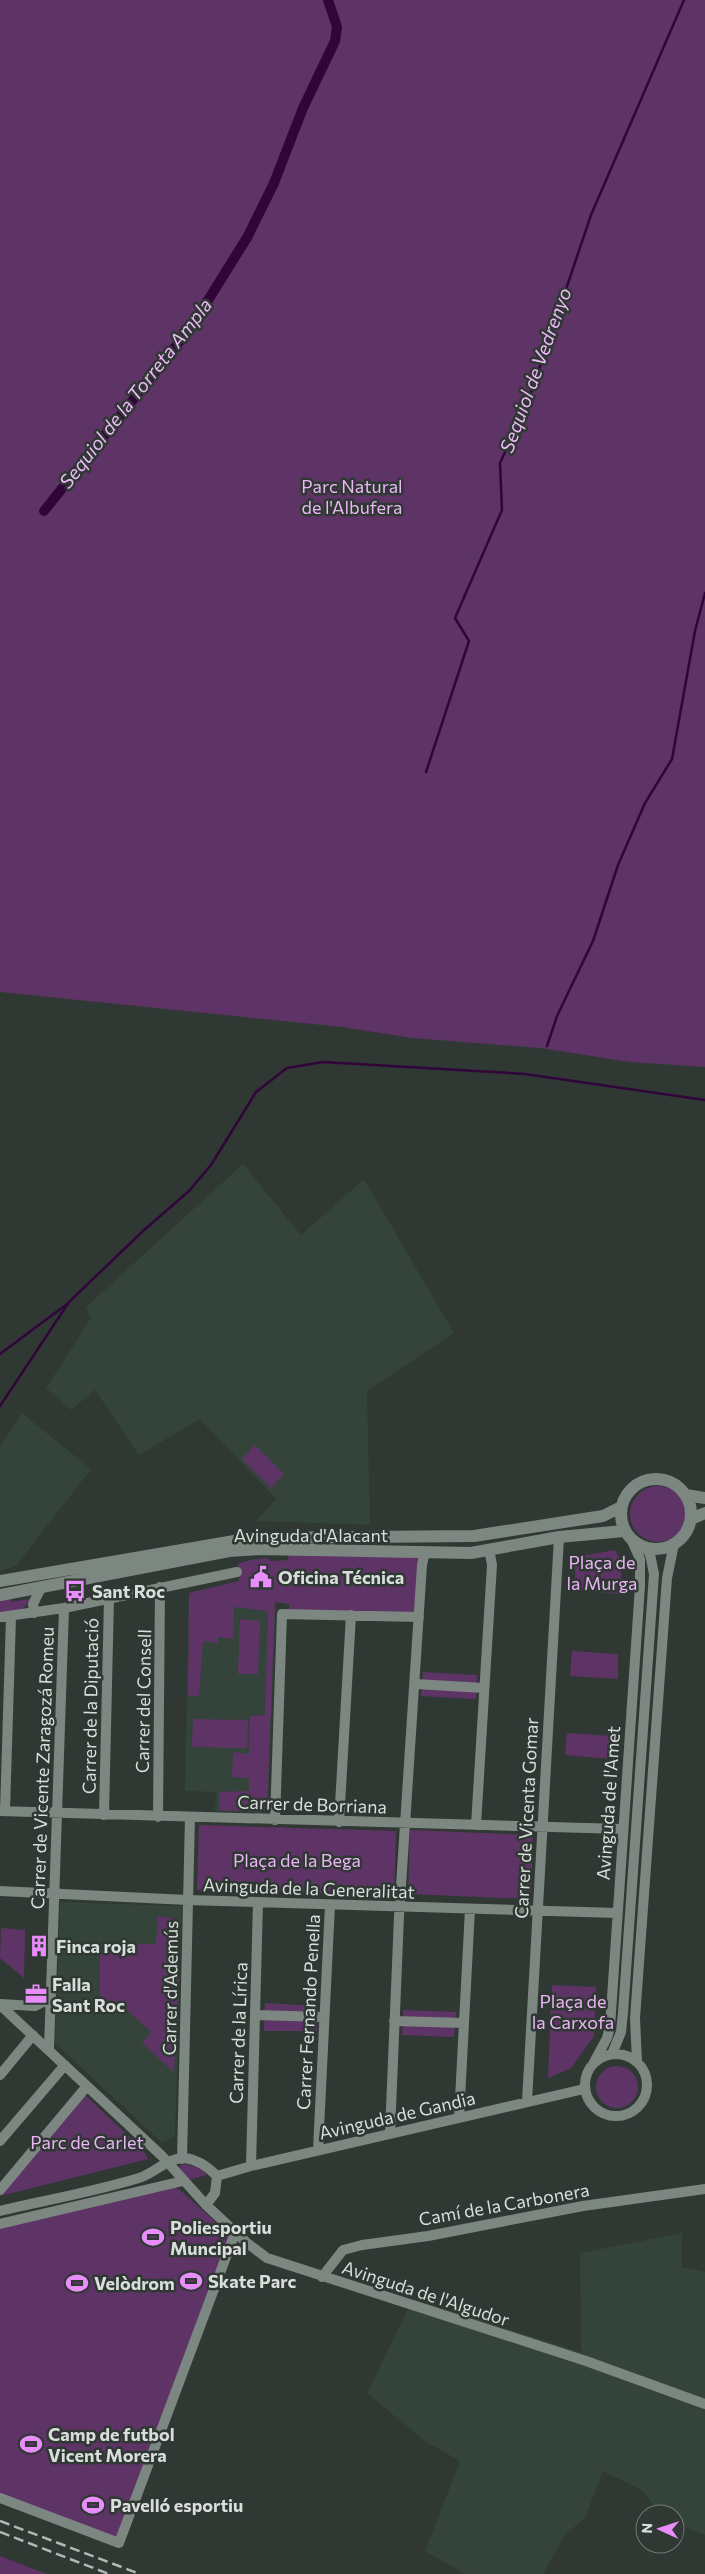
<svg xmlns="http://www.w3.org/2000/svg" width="705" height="2574" font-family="Commissioner,sans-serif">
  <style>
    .built { fill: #34443b }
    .green { fill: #5e3466 }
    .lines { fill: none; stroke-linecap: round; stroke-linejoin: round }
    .stream { stroke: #31053a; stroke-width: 2.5 }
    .canal { stroke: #31053a; stroke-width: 10 }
    .street { stroke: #7d8781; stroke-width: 10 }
    .secondary { stroke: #7d8781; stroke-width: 12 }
    .rail { stroke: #b2b8b4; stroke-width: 2.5; stroke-dasharray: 10 5; stroke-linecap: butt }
    .labels { text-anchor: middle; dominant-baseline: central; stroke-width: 5; stroke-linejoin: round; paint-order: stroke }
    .park-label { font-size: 18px; fill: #ebb5f5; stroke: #2f3833 }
    .street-label { font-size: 18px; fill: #d9dedb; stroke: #2f3833 }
    .poi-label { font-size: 18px; font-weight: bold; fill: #d9dedb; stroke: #2f3833; text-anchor: start }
    .water-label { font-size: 19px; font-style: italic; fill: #eeb8f9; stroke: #2f3833 }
  </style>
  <rect width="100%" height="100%" fill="#2f3833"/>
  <path class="built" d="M243 1164 301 1235 364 1179 454 1333 367 1391 370 1525 256 1521 276 1499 200 1419 139 1455 95 1390 71 1410 46 1388 91 1318 86 1307Z
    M22 1413 91 1469 16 1566 0 1571V1446Z
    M246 1579 276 1591 268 1809 261 1813 215 1811 216 1792 185 1791 189 1593Z
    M60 1902 182 1906 175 2136 162 2143 55 2043Z
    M682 2233V2267L705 2272V2535L675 2523V2514H661L642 2490 603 2471 585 2518 565 2535 543 2574H465L425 2551 460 2461 426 2442 367 2393 413 2299 581 2352 580 2253Z"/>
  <path class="green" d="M0 0H705V1067L630 1062 540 1048 412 1038 342 1027 0 992Z
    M255 1445 284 1474 271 1488 242 1459Z
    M630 1514a28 28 0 1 1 56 0a28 28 0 1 1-56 0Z
    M289 1550 425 1552 419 1617 289 1614V1604L275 1602 267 1808 260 1812 219 1810V1792L249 1791V1778L232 1777 233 1752 249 1754 250 1716 265 1715 268 1611 234 1607 233 1639 218 1637V1643L203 1641 199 1696 188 1695 189 1593 239 1581 238 1564 249 1560 267 1558 271 1561 288 1560Z
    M615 1550 621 1562V1594L574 1590 576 1557Z
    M14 1596 10 1602 31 1599 20 1612 0 1614V1598Z
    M240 1619 260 1621 258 1674H238Z
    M572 1651 618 1654V1679L570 1676Z
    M423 1672 477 1675 476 1699 421 1696Z
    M193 1719 248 1720 247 1748 192 1747Z
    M567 1733 613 1736 611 1759 565 1755Z
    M199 1825 396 1831 394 1895 197 1890Z
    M410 1830 533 1835 531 1899 408 1894Z
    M158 1916 173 1918 172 1961H179L174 2072 142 2043 151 2032 123 2006 100 2005V1944H156Z
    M1 1928 25 1930 24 1978 0 1958Z
    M552 1985 596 1987 594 2036 571 2068 548 2078Z
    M265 2003 318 2006 317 2031H264Z
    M403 2010 456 2012 454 2037 402 2035Z
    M596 2087a21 21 0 1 1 42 0a21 21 0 1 1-42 0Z
    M84 2094 143 2150 148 2159 0 2196Z
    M184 2164 199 2168 207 2175 189 2180 178 2167Z
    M168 2184 180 2190 232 2237 118 2541 0 2496V2224Z
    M0 2556 47 2574H0Z"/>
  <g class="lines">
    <path class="stream" d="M426 772 469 641 455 618 502 510 500 463 528 402 591 215 684 0
      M547 1046 557 1016 593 941 618 865 645 803 672 759 695 631 705 593
      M0 1354 67 1304
      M0 1406 69 1302 143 1231 189 1191 211 1165 256 1092 287 1068 323 1062 525 1074 705 1100"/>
    <path class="canal" d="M44 511 192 326 248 236 274 183 303 108 335 41 337 27 328 0"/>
    <path class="street" d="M34 1613 33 1604 41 1588
      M0 1617 64 1608 237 1572
      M415 1684 484 1688
      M0 1811 622 1829
      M5 1811 11 1617
      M104 1815 109 1598
      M158 1817 160 1587
      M275 1820 282 1614 419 1617
      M339 1822 351 1615
      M476 1825 492 1565 489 1549
      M0 1891 188 1900 617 1913
      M0 2004 35 2006 49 1999
      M0 2005 162 2156 206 2205 247 2243 267 2258 586 2361 705 2404
      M255 2015 324 2017
      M394 2021 464 2023
      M49 2049 64 1608
      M585 2085a31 31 0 1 1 62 0a31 31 0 1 1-62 0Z
      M612 2054 621 2032 623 2013 654 1574 650 1554 645 1547
      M637 2062 635 2018 667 1578 674 1544
      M593 2064 607 2038 610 2027 640 1586V1559L632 1541
      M0 2075 33 2035
      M527 2101 559 1537
      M459 2118 470 1909
      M390 2133 399 1916 422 1565 425 1552
      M0 2141 65 2065
      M318 2150 330 1905
      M182 2159 190 1817
      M251 2166 258 1902
      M217 2176 251 2166 584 2089
      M0 2190 87 2086
      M206 2205 215 2193 217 2176
      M0 2211C46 2200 93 2192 139 2178 154 2173 168 2158 184 2158 197 2159 208 2167 217 2176
      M0 2224 183 2181
      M322 2277 343 2250 362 2245 428 2236 583 2206 705 2189
      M0 2498 119 2543 235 2233"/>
    <path class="secondary" d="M621 1514a35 35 0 1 1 70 0a35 35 0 1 1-70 0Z
      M686 1495 705 1498
      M691 1519 705 1513
      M0 1581 252 1538 474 1536 603 1516 621 1507
      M0 1595 229 1551 259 1549 471 1553 559 1537 624 1531"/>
    <path class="rail" d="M0 2521 140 2574
      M0 2532 109 2574"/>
  </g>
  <defs>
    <g id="civic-bare" transform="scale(1.725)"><path d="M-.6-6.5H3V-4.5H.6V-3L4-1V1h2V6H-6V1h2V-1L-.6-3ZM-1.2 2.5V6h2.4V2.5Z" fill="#ea8dfc" stroke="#2f3833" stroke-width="2.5" paint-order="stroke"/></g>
    <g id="bus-bare" transform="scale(1.725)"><path d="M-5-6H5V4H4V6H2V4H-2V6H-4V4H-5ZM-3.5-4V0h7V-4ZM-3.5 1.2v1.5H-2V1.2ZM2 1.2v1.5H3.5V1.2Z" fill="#ea8dfc" stroke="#2f3833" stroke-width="2.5" paint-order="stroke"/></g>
    <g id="building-bare" transform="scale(1.725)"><path d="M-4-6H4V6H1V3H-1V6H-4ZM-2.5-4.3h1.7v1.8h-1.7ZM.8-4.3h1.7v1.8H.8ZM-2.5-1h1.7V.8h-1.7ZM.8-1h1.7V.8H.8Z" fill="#ea8dfc" stroke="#2f3833" stroke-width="2.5" paint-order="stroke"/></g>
    <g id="office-bare" transform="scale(1.725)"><path d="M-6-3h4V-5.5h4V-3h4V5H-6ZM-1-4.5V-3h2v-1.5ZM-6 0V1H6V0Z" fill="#ea8dfc" stroke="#2f3833" stroke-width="2.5" paint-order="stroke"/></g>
    <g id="stadium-bare" transform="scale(1.725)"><path d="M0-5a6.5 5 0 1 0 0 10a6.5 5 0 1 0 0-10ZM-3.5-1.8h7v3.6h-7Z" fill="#ea8dfc" stroke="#2f3833" stroke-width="2.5" paint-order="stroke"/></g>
  </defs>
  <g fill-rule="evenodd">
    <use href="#civic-bare" x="261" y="1577"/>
    <use href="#bus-bare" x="75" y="1591"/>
    <use href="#building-bare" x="39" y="1946"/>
    <use href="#office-bare" x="36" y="1994"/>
    <use href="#stadium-bare" x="153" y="2237"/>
    <use href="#stadium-bare" x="191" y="2281"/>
    <use href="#stadium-bare" x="77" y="2283"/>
    <use href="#stadium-bare" x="31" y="2444"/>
    <use href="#stadium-bare" x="93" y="2505"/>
  </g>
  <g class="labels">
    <g class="park-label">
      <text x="352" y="486">Parc Natural<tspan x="352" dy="21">de l'Albufera</tspan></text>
      <text x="602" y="1562">Plaça de<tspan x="602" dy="21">la Murga</tspan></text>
      <text x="297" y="1860">Plaça de la Bega</text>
      <text x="573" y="2001">Plaça de<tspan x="573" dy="21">la Carxofa</tspan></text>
      <text x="87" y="2142">Parc de Carlet</text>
    </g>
    <g class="street-label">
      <text x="311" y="1535">Avinguda d'Alacant</text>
      <text transform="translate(143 1701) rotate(-89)">Carrer del Consell</text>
      <text transform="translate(90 1706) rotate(-89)">Carrer de la Diputació</text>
      <text transform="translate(42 1768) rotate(-88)">Carrer de Vicente Zaragozá Romeu</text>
      <text transform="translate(608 1803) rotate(-86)">Avinguda de l'Amet</text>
      <text transform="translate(312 1804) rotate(2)">Carrer de Borriana</text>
      <text transform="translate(526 1818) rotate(-87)">Carrer de Vicenta Gomar</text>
      <text transform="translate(309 1888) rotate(2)">Avinguda de la Generalitat</text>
      <text transform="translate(170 1988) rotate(-89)">Carrer d'Ademús</text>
      <text transform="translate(308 2012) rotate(-87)">Carrer Fernando Penella</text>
      <text transform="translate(238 2033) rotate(-88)">Carrer de la Lírica</text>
      <text transform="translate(397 2115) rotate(-13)">Avinguda de Gandia</text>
      <text transform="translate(504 2204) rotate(-10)">Camí de la Carbonera</text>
      <text transform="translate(426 2293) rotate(18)">Avinguda de l'Algudor</text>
    </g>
    <g class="poi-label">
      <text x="278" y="1577">Oficina Técnica</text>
      <text x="92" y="1591">Sant Roc</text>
      <text x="56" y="1946">Finca roja</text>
      <text x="52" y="1984">Falla<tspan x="52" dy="21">Sant Roc</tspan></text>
      <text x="170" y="2227">Poliesportiu<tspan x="170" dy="21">Muncipal</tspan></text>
      <text x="208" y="2281">Skate Parc</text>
      <text x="94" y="2283">Velòdrom</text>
      <text x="48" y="2434">Camp de futbol<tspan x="48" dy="21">Vicent Morera</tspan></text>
      <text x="110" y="2505">Pavelló esportiu</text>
    </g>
    <g class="water-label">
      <text transform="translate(535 370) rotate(-70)">Sequiol de Vedrenyo</text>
      <text transform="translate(135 393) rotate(-52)">Sequiol de la Torreta Ampla</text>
    </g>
  </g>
  <g transform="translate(660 2529) rotate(273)"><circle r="24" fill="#2f3833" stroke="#737a76"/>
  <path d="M0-4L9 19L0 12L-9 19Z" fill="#ea8dfc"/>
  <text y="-8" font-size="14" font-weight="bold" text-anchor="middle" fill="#d9dedb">N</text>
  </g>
</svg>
